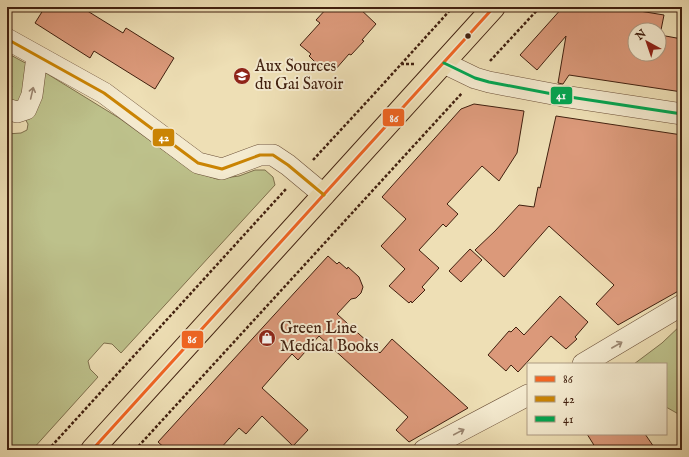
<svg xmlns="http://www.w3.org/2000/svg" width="689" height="457" font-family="'IM FELL English',serif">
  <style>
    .green { fill: #bdc18b; stroke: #7f704d }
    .building { fill: #db997a; stroke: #41200f; fill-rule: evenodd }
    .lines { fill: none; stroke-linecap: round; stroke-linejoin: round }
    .minor-casing { stroke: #6c5038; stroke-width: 22 }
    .major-casing { stroke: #41200f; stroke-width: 24 }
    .path { stroke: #41200f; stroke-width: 2.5; stroke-dasharray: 3 2; stroke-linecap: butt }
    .minor { stroke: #f4eacf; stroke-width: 21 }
    .major { stroke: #eedfb5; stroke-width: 22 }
    .bus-1-casing { stroke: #f4eacf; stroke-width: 6 }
    .bus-2-casing { stroke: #f4eacf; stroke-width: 6 }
    .bus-3-casing { stroke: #f4eacf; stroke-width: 6 }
    .bus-1 { stroke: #f26522; stroke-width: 3 }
    .bus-2 { stroke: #ca8404; stroke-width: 3 }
    .bus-3 { stroke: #00a651; stroke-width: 3 }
    .oneway { stroke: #9a856f }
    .bus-dot { fill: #41200f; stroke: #f4eacf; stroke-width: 1.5 }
    .labels { text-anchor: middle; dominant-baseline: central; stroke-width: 4; stroke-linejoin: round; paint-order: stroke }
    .poi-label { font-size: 16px; fill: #41200f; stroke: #f4eacf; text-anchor: start }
    .line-badge { stroke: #f4eacf; stroke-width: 1.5 }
    .badge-label { font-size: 11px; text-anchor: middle; font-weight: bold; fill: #fff }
  </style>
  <rect width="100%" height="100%" fill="#eedfb5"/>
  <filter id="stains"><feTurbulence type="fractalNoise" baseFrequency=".005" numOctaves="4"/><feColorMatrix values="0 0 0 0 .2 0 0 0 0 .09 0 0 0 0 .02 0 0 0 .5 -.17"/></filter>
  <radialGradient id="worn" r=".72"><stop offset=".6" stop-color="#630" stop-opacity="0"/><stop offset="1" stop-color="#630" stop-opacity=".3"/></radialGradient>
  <path class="green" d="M7 53 29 65 21 102 7 101V94L12 86 7 82Z
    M41 70 119 118 192 171 217 179 239 176 255 170H265L273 177 275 185 121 353 112 344 104 343 88 361 90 369 98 377 32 450H7V134L21 133 27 130 28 124 24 117Z
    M682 324V416L666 407V364H634L662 343Z"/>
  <path class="building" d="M45 7H81L123 33 126 28 174 58 155 89 94 51 90 58 35 23Z
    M328 7H358L376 24 362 40 364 41 351 55 349 54 335 70 327 63 321 68 309 56 311 54 300 45 320 23 316 20Z
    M563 7H615L664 15 660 35 682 39V92L569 75 563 84 558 83 566 36 537 70 520 55ZM635 30H659V54H635Z
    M474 104 524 111 517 153 499 181 482 166 447 204 458 214 446 227 443 224 419 250 439 268 422 287 425 290 412 303 411 301 409 303 389 286 405 269 381 246 406 219 382 197 461 109Z
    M556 116 682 135V289L618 325 596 304 614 285 549 226 504 277 475 250 495 231 519 205 534 207 538 187 540 188Z
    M470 249 482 260 461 282 449 271Z
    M328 256 337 264 339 262 347 269 348 267 359 277 363 287 361 293 356 298 351 299 337 314 380 353 392 339 468 408 409 442 396 430 408 417 319 336 298 360 292 354 262 388 308 430 293 446 262 416 246 434 239 428 219 450H167L158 442Z
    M560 296 588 322 575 337 577 339 566 349 551 336 518 372 511 365 506 371 488 355 509 331 511 332 516 327 524 335Z
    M587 434H645L656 450H597Z"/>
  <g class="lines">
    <g class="minor-casing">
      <path id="minor" d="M7 39 104 93 198 163 222 169 260 155H273L288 165 324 195
        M444 63 475 78 489 82 563 96 682 114
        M7 109 17 112 26 109 32 95 37 56
        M583 364 682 305
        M424 450 528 395"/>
    </g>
    <g class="major-casing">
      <path id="major" d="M92 450 494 7"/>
    </g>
    <path class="path" d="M490 61 540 7
      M401 64H414
      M313 160 374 94 453 7
      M48 450 286 189
      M135 450 462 93"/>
    <use href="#minor" class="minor"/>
    <use href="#major" class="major"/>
    <g class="bus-1-casing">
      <path id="bus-1" d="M92 450 494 7"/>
    </g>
    <g class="bus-2-casing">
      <path id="bus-2" d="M7 39 104 93 198 163 222 169 260 155H273L288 165 324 195"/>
    </g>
    <g class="bus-3-casing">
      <path id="bus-3" d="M444 63 475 78 489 82 563 96 682 114"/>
    </g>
    <use href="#bus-1" class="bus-1"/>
    <use href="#bus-2" class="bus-2"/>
    <use href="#bus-3" class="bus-3"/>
  </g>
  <defs><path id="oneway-shaft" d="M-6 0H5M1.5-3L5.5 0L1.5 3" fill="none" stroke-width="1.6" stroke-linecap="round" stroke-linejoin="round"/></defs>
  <g class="oneway">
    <use href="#oneway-shaft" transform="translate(32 93) rotate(-77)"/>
    <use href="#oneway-shaft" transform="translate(617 345) rotate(-30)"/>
    <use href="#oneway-shaft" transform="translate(459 432) rotate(-28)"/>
  </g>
  <defs>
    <g id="school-disc" transform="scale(0.9)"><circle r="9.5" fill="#8f2418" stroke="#f4eacf"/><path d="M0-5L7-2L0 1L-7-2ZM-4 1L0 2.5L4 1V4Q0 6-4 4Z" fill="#fff"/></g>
    <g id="shop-disc" transform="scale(0.9)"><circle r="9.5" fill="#8f2418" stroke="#f4eacf"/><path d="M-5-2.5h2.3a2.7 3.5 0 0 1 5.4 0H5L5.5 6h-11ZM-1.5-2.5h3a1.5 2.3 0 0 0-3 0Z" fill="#fff"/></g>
  </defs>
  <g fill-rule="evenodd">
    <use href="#school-disc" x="242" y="76"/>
    <use href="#shop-disc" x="267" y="338"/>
  </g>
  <circle class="bus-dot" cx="468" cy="36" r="3.5"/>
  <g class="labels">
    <g class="poi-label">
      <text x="255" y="67">Aux Sources<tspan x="255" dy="18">du Gai Savoir</tspan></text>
      <text x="280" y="329">Green Line<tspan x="280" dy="18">Medical Books</tspan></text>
    </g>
  </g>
  <g class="line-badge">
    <rect x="550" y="86" width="23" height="19" rx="4" fill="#00a651"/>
    <rect x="382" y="108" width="23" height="19" rx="4" fill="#f26522"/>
    <rect x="152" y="128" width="23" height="19" rx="4" fill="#ca8404"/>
    <rect x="181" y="330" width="23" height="19" rx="4" fill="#f26522"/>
  </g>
  <g class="badge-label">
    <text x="561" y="99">41</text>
    <text x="394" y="122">86</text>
    <text x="164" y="141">42</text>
    <text x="192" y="343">86</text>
  </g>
  <rect width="689" height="457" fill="none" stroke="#eedfb5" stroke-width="24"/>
  <rect x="8" y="8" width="673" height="441" fill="none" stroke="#41200f" stroke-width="2"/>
  <rect x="12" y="12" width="665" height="433" fill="none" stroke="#41200f"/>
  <rect x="527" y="363" width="140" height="72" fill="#f4eacf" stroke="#ac9982"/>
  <rect x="535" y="376" width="20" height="6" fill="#f26522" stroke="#ac9982"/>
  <text x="563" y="383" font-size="12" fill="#41200f">86</text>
  <rect x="535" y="396" width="20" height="6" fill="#ca8404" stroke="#ac9982"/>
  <text x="563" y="403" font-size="12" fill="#41200f">42</text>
  <rect x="535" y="416" width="20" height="6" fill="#00a651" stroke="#ac9982"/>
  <text x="563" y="423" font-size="12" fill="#41200f">41</text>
  <g transform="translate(647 42) rotate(320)"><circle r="19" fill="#f4eacf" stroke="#ac9982"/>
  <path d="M0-3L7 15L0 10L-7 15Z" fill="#8f2418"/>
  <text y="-6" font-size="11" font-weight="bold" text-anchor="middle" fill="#41200f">N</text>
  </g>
  <rect width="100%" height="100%" filter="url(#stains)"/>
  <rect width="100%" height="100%" fill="url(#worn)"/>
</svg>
